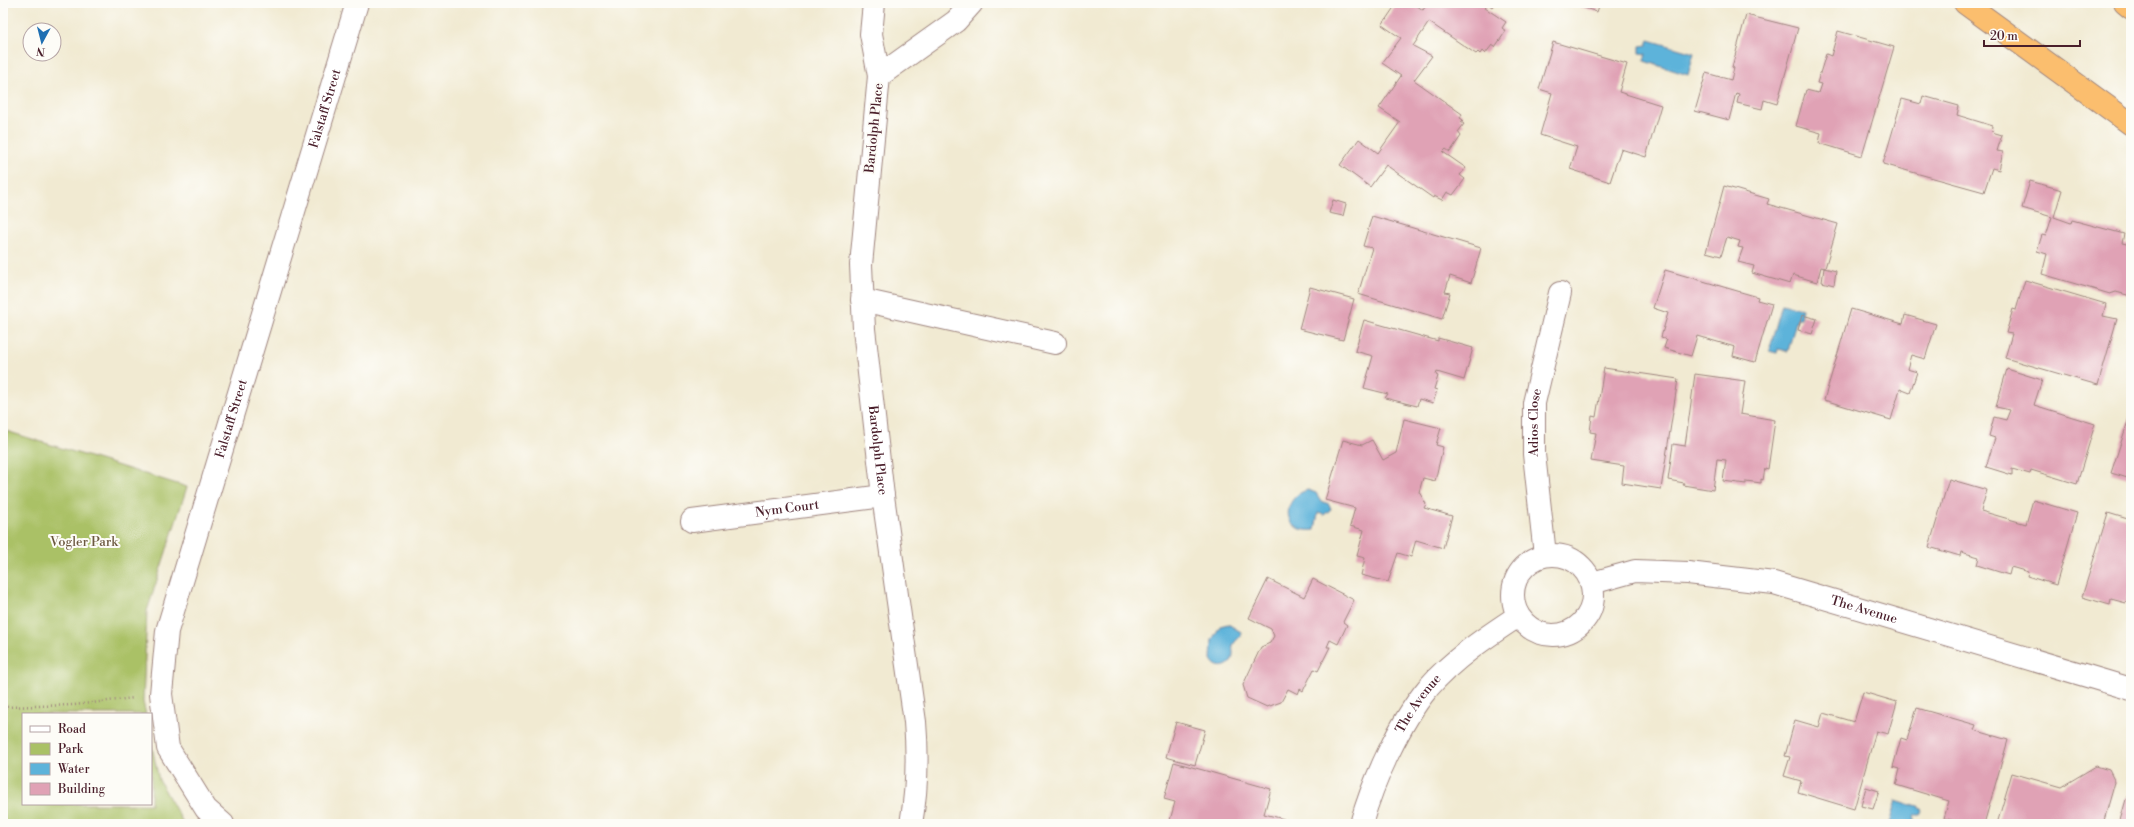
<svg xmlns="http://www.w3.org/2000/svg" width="2134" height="827" font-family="'Libre Bodoni',serif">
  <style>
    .green { fill: #aac166; stroke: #7a7048 }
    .water { fill: #5db3da; stroke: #546982 }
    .building { fill: #e0a2b5 }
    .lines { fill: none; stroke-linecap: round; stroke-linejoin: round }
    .minor-casing { stroke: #9e847e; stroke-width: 24 }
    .trunk-casing { stroke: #9e847e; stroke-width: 24 }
    .path { stroke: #9e847e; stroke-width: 2.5; stroke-dasharray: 1 3; stroke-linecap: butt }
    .minor { stroke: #fff; stroke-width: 22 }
    .trunk { stroke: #fbbe6e; stroke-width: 22 }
    .labels { text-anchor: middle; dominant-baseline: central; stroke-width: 4; stroke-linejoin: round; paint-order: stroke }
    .street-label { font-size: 13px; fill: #4a1f2b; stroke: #fdfcf7 }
    .park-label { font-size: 13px; fill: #6c5840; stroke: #fdfcf7 }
  </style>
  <rect width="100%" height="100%" fill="#fdfcf7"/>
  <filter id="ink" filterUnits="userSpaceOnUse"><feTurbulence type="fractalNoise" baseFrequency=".025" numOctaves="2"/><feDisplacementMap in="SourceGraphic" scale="8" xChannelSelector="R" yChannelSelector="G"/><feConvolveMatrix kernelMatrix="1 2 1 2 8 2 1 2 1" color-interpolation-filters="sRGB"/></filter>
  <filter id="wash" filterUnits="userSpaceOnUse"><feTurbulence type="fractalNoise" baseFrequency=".012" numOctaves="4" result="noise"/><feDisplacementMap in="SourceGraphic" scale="16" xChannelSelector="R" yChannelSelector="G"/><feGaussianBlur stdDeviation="0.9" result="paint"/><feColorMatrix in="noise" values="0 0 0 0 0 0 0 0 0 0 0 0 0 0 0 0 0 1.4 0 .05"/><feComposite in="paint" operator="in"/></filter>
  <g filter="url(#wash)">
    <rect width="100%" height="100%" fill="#f1ead2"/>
    <path class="green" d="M3 430 187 487 147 611 143 702 146 714H23V804H151V742L159 780 184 824H3Z"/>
    <path class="water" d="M1649 40 1694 53 1688 75 1644 61 1646 54 1640 53V46L1647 45Z
      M1782 304 1802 309 1800 318H1797L1788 351 1778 349 1777 353 1769 351Z
      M1308 490 1316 493 1321 501 1329 504 1331 509 1324 515 1318 513 1315 530C1279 534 1282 496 1308 490Z
      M1228 624 1241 632V636C1226 649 1237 647 1231 662 1224 669 1215 668 1211 659L1212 640 1220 626Z
      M1896 800 1918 807 1922 810 1920 815H1915L1913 824H1889Z"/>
    <g id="blocks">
      <path class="building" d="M1397 3H1413L1423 10 1428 3H1495L1492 7 1488 4 1485 8 1506 22 1502 28 1506 31 1495 47 1492 45 1485 54 1482 51 1480 54 1478 52 1476 54 1429 22 1413 46 1432 56 1414 80 1462 114 1460 118 1463 120 1461 122 1464 124 1458 132 1461 136 1450 152 1446 149 1443 152 1466 168 1460 175 1465 179 1453 195 1447 192 1442 200 1434 196 1433 198 1386 165 1370 187 1340 165 1359 139 1378 153 1400 122 1379 108 1401 76 1382 63 1401 38 1382 25Z
        M1569 3H1600L1597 12Z
        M1746 15 1798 28 1777 104 1764 100 1762 109 1737 103 1739 94 1736 93 1729 120 1695 111 1706 73 1731 80 1734 68 1732 67Z
        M1838 31 1894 47 1862 156 1819 143 1821 133 1796 126 1806 90 1818 93 1821 84 1817 83 1826 54 1831 56Z
        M1553 42 1627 64 1619 92 1661 105 1646 157 1621 149 1610 182 1570 169 1577 147 1540 135 1552 93 1539 89Z
        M1923 96 1959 106 1957 115 1993 126 1992 132 2002 135 1997 151 2003 152 1999 170 1992 168 1984 192 1883 164 1902 99 1921 104Z
        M2030 181 2062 190 2054 217 2071 223 2072 220 2124 234 2122 243 2131 245V296L2116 292 2110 294 2042 274 2047 254 2037 251 2042 235 2046 236 2052 217 2022 208Z
        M1724 186 1769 199 1767 204 1838 224 1825 268 1821 267 1817 282 1793 275 1790 284 1752 273 1754 266 1738 262 1743 248 1738 247 1740 241 1727 237 1721 256 1706 252Z
        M1333 200 1346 204 1343 216 1329 213Z
        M1372 216 1481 248 1471 283 1450 276 1445 292 1450 293 1442 319 1358 294 1372 248 1363 246Z
        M1824 268 1836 271 1834 285 1822 282Z
        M1665 270 1758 297 1757 300 1772 304 1755 362 1733 356 1735 347 1697 336 1691 356 1664 348 1667 339 1661 337 1668 313 1653 308Z
        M2025 280 2106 304 2103 316 2117 319 2098 385 2005 358 2012 334 2006 333 2013 309 2016 310Z
        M1310 287 1354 299 1343 340 1299 329Z
        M1851 309 1903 324 1905 315 1936 324 1925 359 1911 355 1907 369 1917 372 1910 393 1900 389 1891 420 1824 400Z
        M1802 315 1817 319 1812 334 1798 330Z
        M1364 320 1438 341V338L1473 348 1464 380 1437 372 1436 375 1438 376 1434 389 1437 390 1433 403 1419 399 1417 406 1385 398 1388 394 1364 388 1373 356 1355 351Z
        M1604 368 1678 379 1661 489 1622 483 1624 466 1591 461 1596 433 1590 432 1592 416 1596 417Z
        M2007 369 2042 380 2034 405 2095 424 2077 484 2031 470 2030 474 2012 469V475L1986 467 1995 438 1989 436 1994 417 2006 420 2010 410 1996 407Z
        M1695 374 1745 381 1740 414 1775 420 1768 469 1765 468 1763 480 1761 479V483L1746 481V484L1723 481 1726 460 1717 459 1713 490 1683 485 1684 483 1668 480 1673 444 1685 446Z
        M2131 412V479L2111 473Z
        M1404 419 1441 428 1436 445 1443 447 1435 481 1423 478 1419 492 1426 504 1424 508 1452 516 1443 548 1416 540 1411 557 1398 553 1388 582 1361 575 1365 558 1357 556 1364 530 1350 526 1355 508 1325 500 1343 440 1362 445 1372 440 1383 460 1396 453Z
        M1949 479 1987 490 1981 511 2026 524 2033 500 2077 513 2056 585 2027 576 2028 572 2011 567 2009 575 1977 565 1979 557 1961 552 1960 556 1929 547Z
        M2108 513 2131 520V594H2129L2126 603 2111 599 2110 605 2082 597Z
        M1268 579 1304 597 1313 579 1354 600 1343 622 1347 625 1338 644 1330 640 1327 647H1330L1318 671 1314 669 1303 691 1300 689 1298 694 1288 689 1281 702 1267 707 1247 698 1243 685 1261 647 1270 643 1274 636 1271 629 1249 618Z
        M1863 692 1897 702 1888 734 1876 731 1854 809 1798 792 1801 781 1784 776 1790 757 1785 756 1795 720 1819 727 1823 713 1854 722Z
        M1917 708 1976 725 1974 730 2008 740 1984 824H1966L1944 818 1949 801 1896 785 1900 769 1893 767 1901 738 1907 740Z
        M1176 722 1205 730 1195 765 1166 757Z
        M1174 762 1271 789 1264 814 1284 819 1282 824H1169L1175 802 1164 799Z
        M2096 766 2109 770 2115 782 2103 824H1997L2012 773 2061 787Z
        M1866 787 1879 791 1873 809 1861 806Z
        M2127 796 2131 797V824H2119Z"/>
    </g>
  </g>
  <g filter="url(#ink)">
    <use href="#blocks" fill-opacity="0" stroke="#9e847e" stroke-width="1"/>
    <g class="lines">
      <g class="minor-casing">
        <g id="minor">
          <path d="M874 3 871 34 879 76 956 21 972 3"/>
          <path id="s1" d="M879 76 861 265 864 329 883 496 915 722C918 757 917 790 911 824"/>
          <path d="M862 300 1055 343"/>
          <path id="s2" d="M692 521 883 496"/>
          <circle cx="1553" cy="595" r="40"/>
          <path id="s3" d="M1545 555 1534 454V403L1560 293"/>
          <path id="s4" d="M1592 583 1635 571 1688 573 1774 583 2131 689"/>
          <path id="s5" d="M223 824 206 809 168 748 161 694 167 631 357 3"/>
          <path id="s6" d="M1361 824C1373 781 1400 722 1428 688 1453 659 1486 637 1518 616"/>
        </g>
      </g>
      <g class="trunk-casing">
        <path id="trunk" d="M1965 3 2131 124
          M2125 3 2131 8"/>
      </g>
      <path class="path" d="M3 707 74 705 134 698"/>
      <use href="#minor" class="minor"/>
      <use href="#trunk" class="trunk"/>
    </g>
  </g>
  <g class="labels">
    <g class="street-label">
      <text stroke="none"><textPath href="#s5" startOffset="758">Falstaff Street</textPath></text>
      <text transform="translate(874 128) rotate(-84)">Bardolph Place</text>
      <text stroke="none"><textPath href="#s5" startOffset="434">Falstaff Street</textPath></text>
      <text stroke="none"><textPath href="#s3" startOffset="133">Adios Close</textPath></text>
      <text stroke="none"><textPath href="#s1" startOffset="376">Bardolph Place</textPath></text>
      <text stroke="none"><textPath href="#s2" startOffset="96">Nym Court</textPath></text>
      <text stroke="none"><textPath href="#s4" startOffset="278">The Avenue</textPath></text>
      <text stroke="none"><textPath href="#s6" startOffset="134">The Avenue</textPath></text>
    </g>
    <g class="park-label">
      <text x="84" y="542">Vogler Park</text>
    </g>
  </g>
  <rect width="2134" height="827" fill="none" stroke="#fdfcf7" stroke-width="16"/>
  <rect x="22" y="713" width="130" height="92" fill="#fdfcf7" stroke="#b5a4a5"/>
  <rect x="30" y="726" width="20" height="6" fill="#ffffff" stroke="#b5a4a5"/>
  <text x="58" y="733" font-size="12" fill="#4a1f2b">Road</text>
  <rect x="30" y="743" width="20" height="12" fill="#aac166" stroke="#b5a4a5"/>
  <text x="58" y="753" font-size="12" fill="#4a1f2b">Park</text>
  <rect x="30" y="763" width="20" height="12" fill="#5db3da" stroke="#b5a4a5"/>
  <text x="58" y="773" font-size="12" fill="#4a1f2b">Water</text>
  <rect x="30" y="783" width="20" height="12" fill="#e0a2b5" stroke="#b5a4a5"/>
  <text x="58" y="793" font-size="12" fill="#4a1f2b">Building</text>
  <g transform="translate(42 42) rotate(187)"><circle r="19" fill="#fdfcf7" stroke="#b5a4a5"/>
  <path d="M0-3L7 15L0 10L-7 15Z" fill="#1f6fb2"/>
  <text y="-6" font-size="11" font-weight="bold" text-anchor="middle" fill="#4a1f2b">N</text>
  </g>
  <path d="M1984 40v6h96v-6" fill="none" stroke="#4a1f2b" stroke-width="2"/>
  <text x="1990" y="40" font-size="12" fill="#4a1f2b" stroke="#fdfcf7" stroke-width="3" paint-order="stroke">20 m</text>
</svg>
